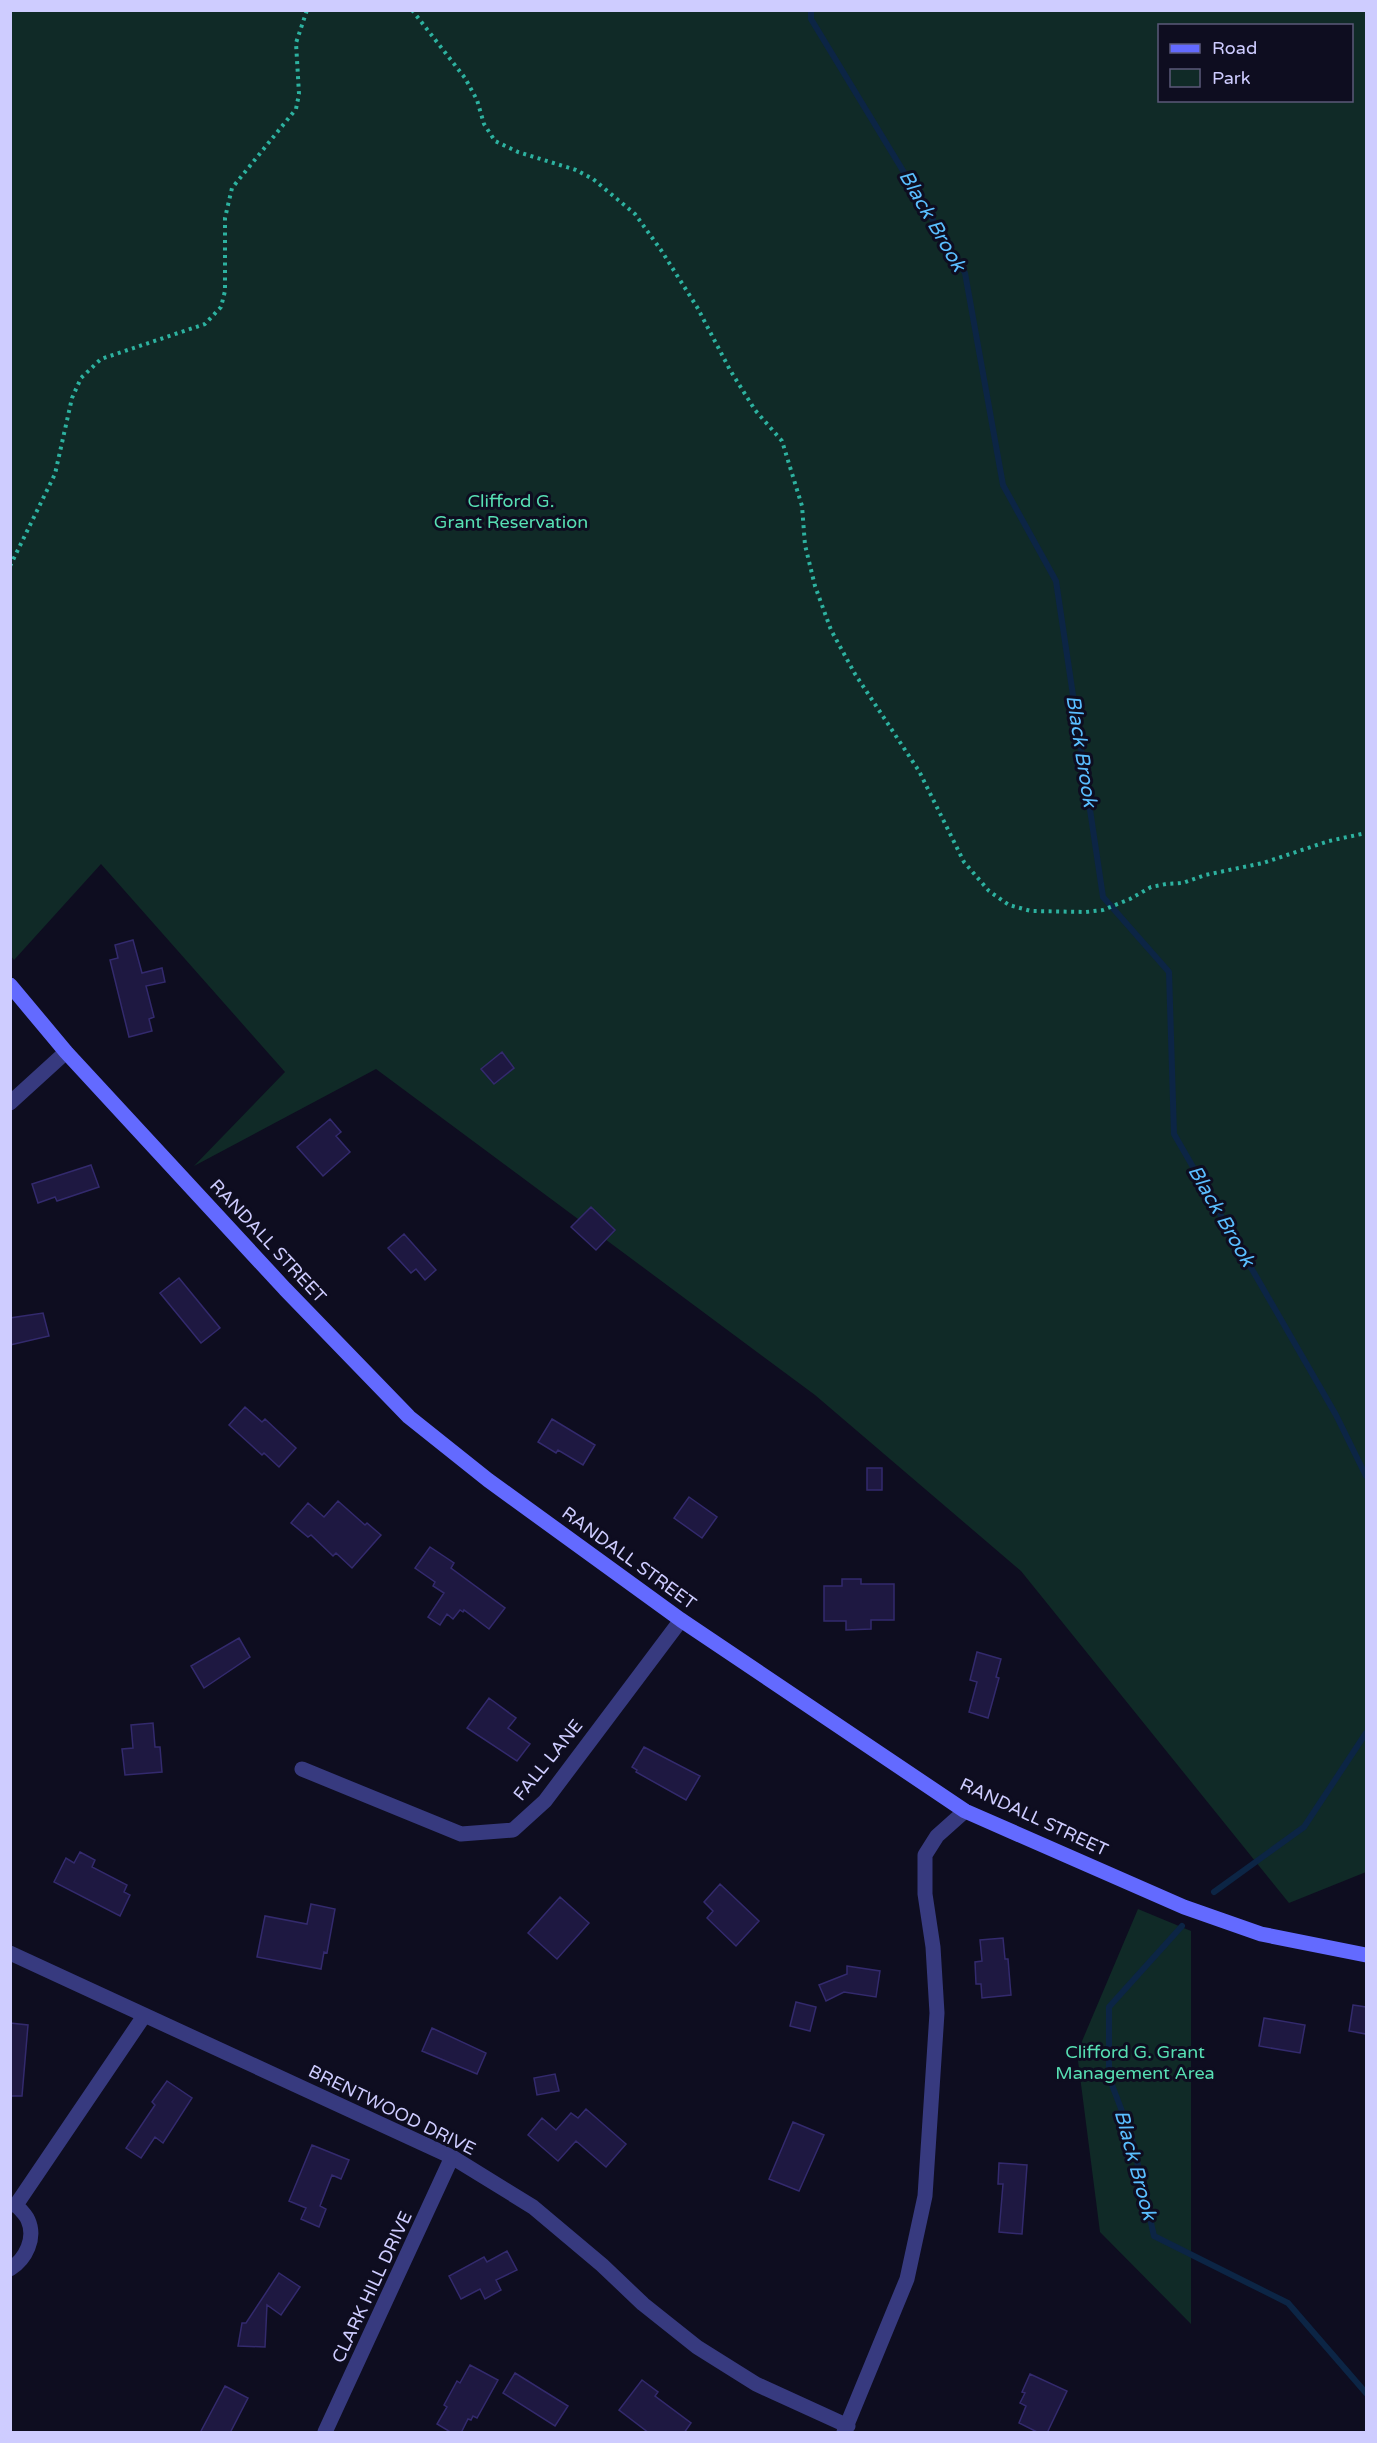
<svg xmlns="http://www.w3.org/2000/svg" width="1377" height="2443" font-family="'Varela Round',sans-serif">
  <style>
    .green { fill: #102a27; fill-rule: evenodd }
    .lines { fill: none; stroke-linecap: round; stroke-linejoin: round }
    .stream { stroke: #0c2545; stroke-width: 6 }
    .building { fill: #1e1841; stroke: #332a6d; stroke-width: 1.5 }
    .path { stroke: #2db2a0; stroke-width: 4; stroke-dasharray: 3 4.5; stroke-linecap: butt }
    .street { stroke: #373a7f; stroke-width: 15 }
    .secondary { stroke: #636aff; stroke-width: 15 }
    .labels { text-anchor: middle; dominant-baseline: central; stroke-width: 6; stroke-linejoin: round; paint-order: stroke }
    .park-label { font-size: 18px; fill: #57dfb3; stroke: #0e0d20 }
    .street-label { font-size: 18px; fill: #ceccff; stroke: #0e0d20 }
    .water-label { font-size: 20px; font-style: italic; fill: #5abeff; stroke: #0e0d20 }
  </style>
  <rect width="100%" height="100%" fill="#0e0d20"/>
  <path class="green" d="M10 11H1366V1872L1289 1903 1021 1571 815 1395 376 1069 194 1166 285 1072 101 864 14 960 11 956ZM1160 26H1352V100H1160Z
    M1138 1909 1191 1931V2324L1100 2232 1077 2053Z"/>
  <g class="lines">
    <path class="stream" d="M811 10V19L965 273 1003 485 1056 581 1103 897 1169 972 1174 1134 1336 1415 1366 1476
      M1214 1892 1304 1827 1366 1733
      M1182 1926 1109 2007V2077L1131 2135 1154 2236 1288 2303 1366 2393"/>
  </g>
  <path class="building" d="M133 940 142 973 162 968 165 982 146 986 154 1017 149 1019 152 1031 129 1037 110 960 118 958 115 945Z
    M502 1052 514 1068 494 1084 481 1069Z
    M330 1119 341 1132 336 1136 350 1152 323 1176 297 1147Z
    M91 1165 99 1187 57 1201 55 1197 38 1203 32 1184Z
    M591 1207 615 1230 596 1250 571 1227Z
    M404 1234 436 1270 425 1280 416 1269 411 1273 388 1248Z
    M179 1278 220 1328 201 1343 160 1293Z
    M43 1313 49 1336 10 1345V1318Z
    M245 1407 262 1422 265 1419 296 1448 279 1467 264 1453 262 1455 229 1425Z
    M552 1419 595 1445 583 1465 558 1450 556 1453 538 1442Z
    M867 1468H882V1490H867Z
    M689 1497 717 1517 702 1538 674 1518Z
    M338 1501 365 1525 367 1523 381 1535 352 1568 336 1553 333 1556 311 1535 308 1537 291 1523 308 1503 324 1517Z
    M430 1547 454 1563 451 1568 505 1608 489 1629 464 1610 463 1612 460 1610 453 1619 447 1614 440 1625 428 1617 444 1593 433 1586 435 1582 415 1568Z
    M842 1579H861V1584H894V1620H871V1629L846 1630V1621H824V1586H842Z
    M239 1638 250 1657 204 1688 191 1666Z
    M977 1652 1001 1659 996 1677 999 1678 988 1718 969 1712 977 1682 970 1680Z
    M489 1698 516 1718 508 1728 530 1744 517 1761 467 1728Z
    M153 1723 155 1747H160L162 1772 125 1775 122 1749 133 1748 131 1725Z
    M644 1747 700 1776 686 1800 636 1772 637 1770 632 1767Z
    M80 1852 95 1860 92 1867 127 1885 124 1892 130 1895 120 1916 54 1882 66 1858 74 1863Z
    M720 1884 759 1921 736 1946 707 1918 713 1911 704 1902Z
    M560 1897 589 1923 557 1959 528 1933Z
    M311 1904 335 1909 327 1953 324 1952 321 1969 257 1957 265 1916 307 1924Z
    M1003 1938 1005 1959H1008L1011 1995 982 1998 981 1984H976L975 1962 982 1961 980 1940Z
    M847 1966 880 1971 876 1997 844 1992 826 2001 819 1985 847 1974Z
    M796 2002 816 2007 810 2031 790 2026Z
    M1353 2005 1366 2007V2034L1349 2031Z
    M1264 2018 1305 2025 1300 2053 1259 2046Z
    M10 2023 28 2025 22 2096H10Z
    M432 2028 486 2053 477 2074 422 2051Z
    M555 2074 559 2091 537 2095 534 2078Z
    M167 2081 192 2098 163 2143 155 2137 141 2158 126 2148 155 2105 152 2102Z
    M586 2109 626 2144 606 2167 576 2141 558 2161 528 2135 542 2118 556 2130 571 2113 578 2118Z
    M793 2122 824 2135 799 2191 769 2179Z
    M312 2145 349 2160 341 2179 332 2175 320 2206 326 2209 319 2227 301 2219 306 2208 289 2201Z
    M999 2163 1027 2165 1022 2234 999 2232 1003 2184H998Z
    M507 2251 517 2270 496 2280 501 2290 485 2299 480 2289 461 2299 449 2276 484 2257 487 2262Z
    M279 2273 300 2287 281 2315 267 2305 265 2347 238 2346 242 2323H246Z
    M470 2365 498 2380 477 2418 473 2416 471 2420 468 2419 461 2433H452L437 2424 447 2407 444 2405 457 2381 460 2383Z
    M515 2373 568 2406 555 2426 503 2393Z
    M1030 2374 1067 2391 1047 2433H1039L1019 2423 1026 2406 1020 2403 1025 2393 1022 2392Z
    M642 2380 658 2392 655 2396 691 2423 684 2433H649L619 2410Z
    M225 2386 248 2398 230 2433H200Z"/>
  <g class="lines">
    <path class="path" d="M412 10 465 78 477 100 484 124 495 141 518 152 576 170 593 179 635 214 661 250 697 307 730 370 755 410 782 441 802 506 805 545 815 586 831 630 855 674 919 771 964 862 989 891 1009 905 1031 911 1086 912 1103 910 1130 899 1151 887 1166 884 1183 883 1205 875 1263 863 1329 841 1366 833
      M10 566 55 474 72 398 81 378 101 359 205 324 221 307 225 291V218L232 188 296 109 299 94 296 43 307 10"/>
    <path class="street" d="M10 1103 66 1052
      M302 1769 461 1834 513 1830 545 1801 681 1620
      M10 1953 452 2157 533 2207 602 2265 643 2304 697 2347 756 2384 848 2426
      M10 2205H16C20 2209 26 2215 28 2220 36 2238 26 2259 10 2269
      M16 2205 144 2016
      M325 2432 452 2157
      M844 2432 907 2279 925 2196 937 2013 933 1947 925 1894V1855L937 1836 965 1811"/>
    <path class="secondary" d="M10 985 66 1052 285 1289 409 1417 488 1480 681 1620 965 1811 1184 1907 1261 1934 1366 1955"/>
  </g>
  <g class="labels">
    <g class="park-label">
      <text x="511" y="501">Clifford G.<tspan x="511" dy="21">Grant Reservation</tspan></text>
      <text x="1135" y="2052">Clifford G. Grant<tspan x="1135" dy="21">Management Area</tspan></text>
    </g>
    <g class="street-label">
      <text transform="translate(268 1241) rotate(47)">RANDALL STREET</text>
      <text transform="translate(629 1558) rotate(36)">RANDALL STREET</text>
      <text transform="translate(548 1760) rotate(-51)">FALL LANE</text>
      <text transform="translate(1034 1817) rotate(25)">RANDALL STREET</text>
      <text transform="translate(392 2110) rotate(26)">BRENTWOOD DRIVE</text>
      <text transform="translate(372 2287) rotate(-65)">CLARK HILL DRIVE</text>
    </g>
    <g class="water-label">
      <text transform="translate(932 221) rotate(60)">Black Brook</text>
      <text transform="translate(1081 751) rotate(81)">Black Brook</text>
      <text transform="translate(1221 1216) rotate(60)">Black Brook</text>
      <text transform="translate(1135 2165) rotate(75)">Black Brook</text>
    </g>
  </g>
  <rect width="1377" height="2443" fill="none" stroke="#ceccff" stroke-width="24"/>
  <rect x="1158" y="24" width="195" height="78" fill="#0e0d20" stroke="#5b5979" stroke-width="1.5"/>
  <rect x="1170" y="44" width="30" height="9" fill="#636aff" stroke="#5b5979" stroke-width="1.5"/>
  <text x="1212" y="54" font-size="18" fill="#ceccff">Road</text>
  <rect x="1170" y="69" width="30" height="18" fill="#102a27" stroke="#5b5979" stroke-width="1.5"/>
  <text x="1212" y="84" font-size="18" fill="#ceccff">Park</text>
</svg>
